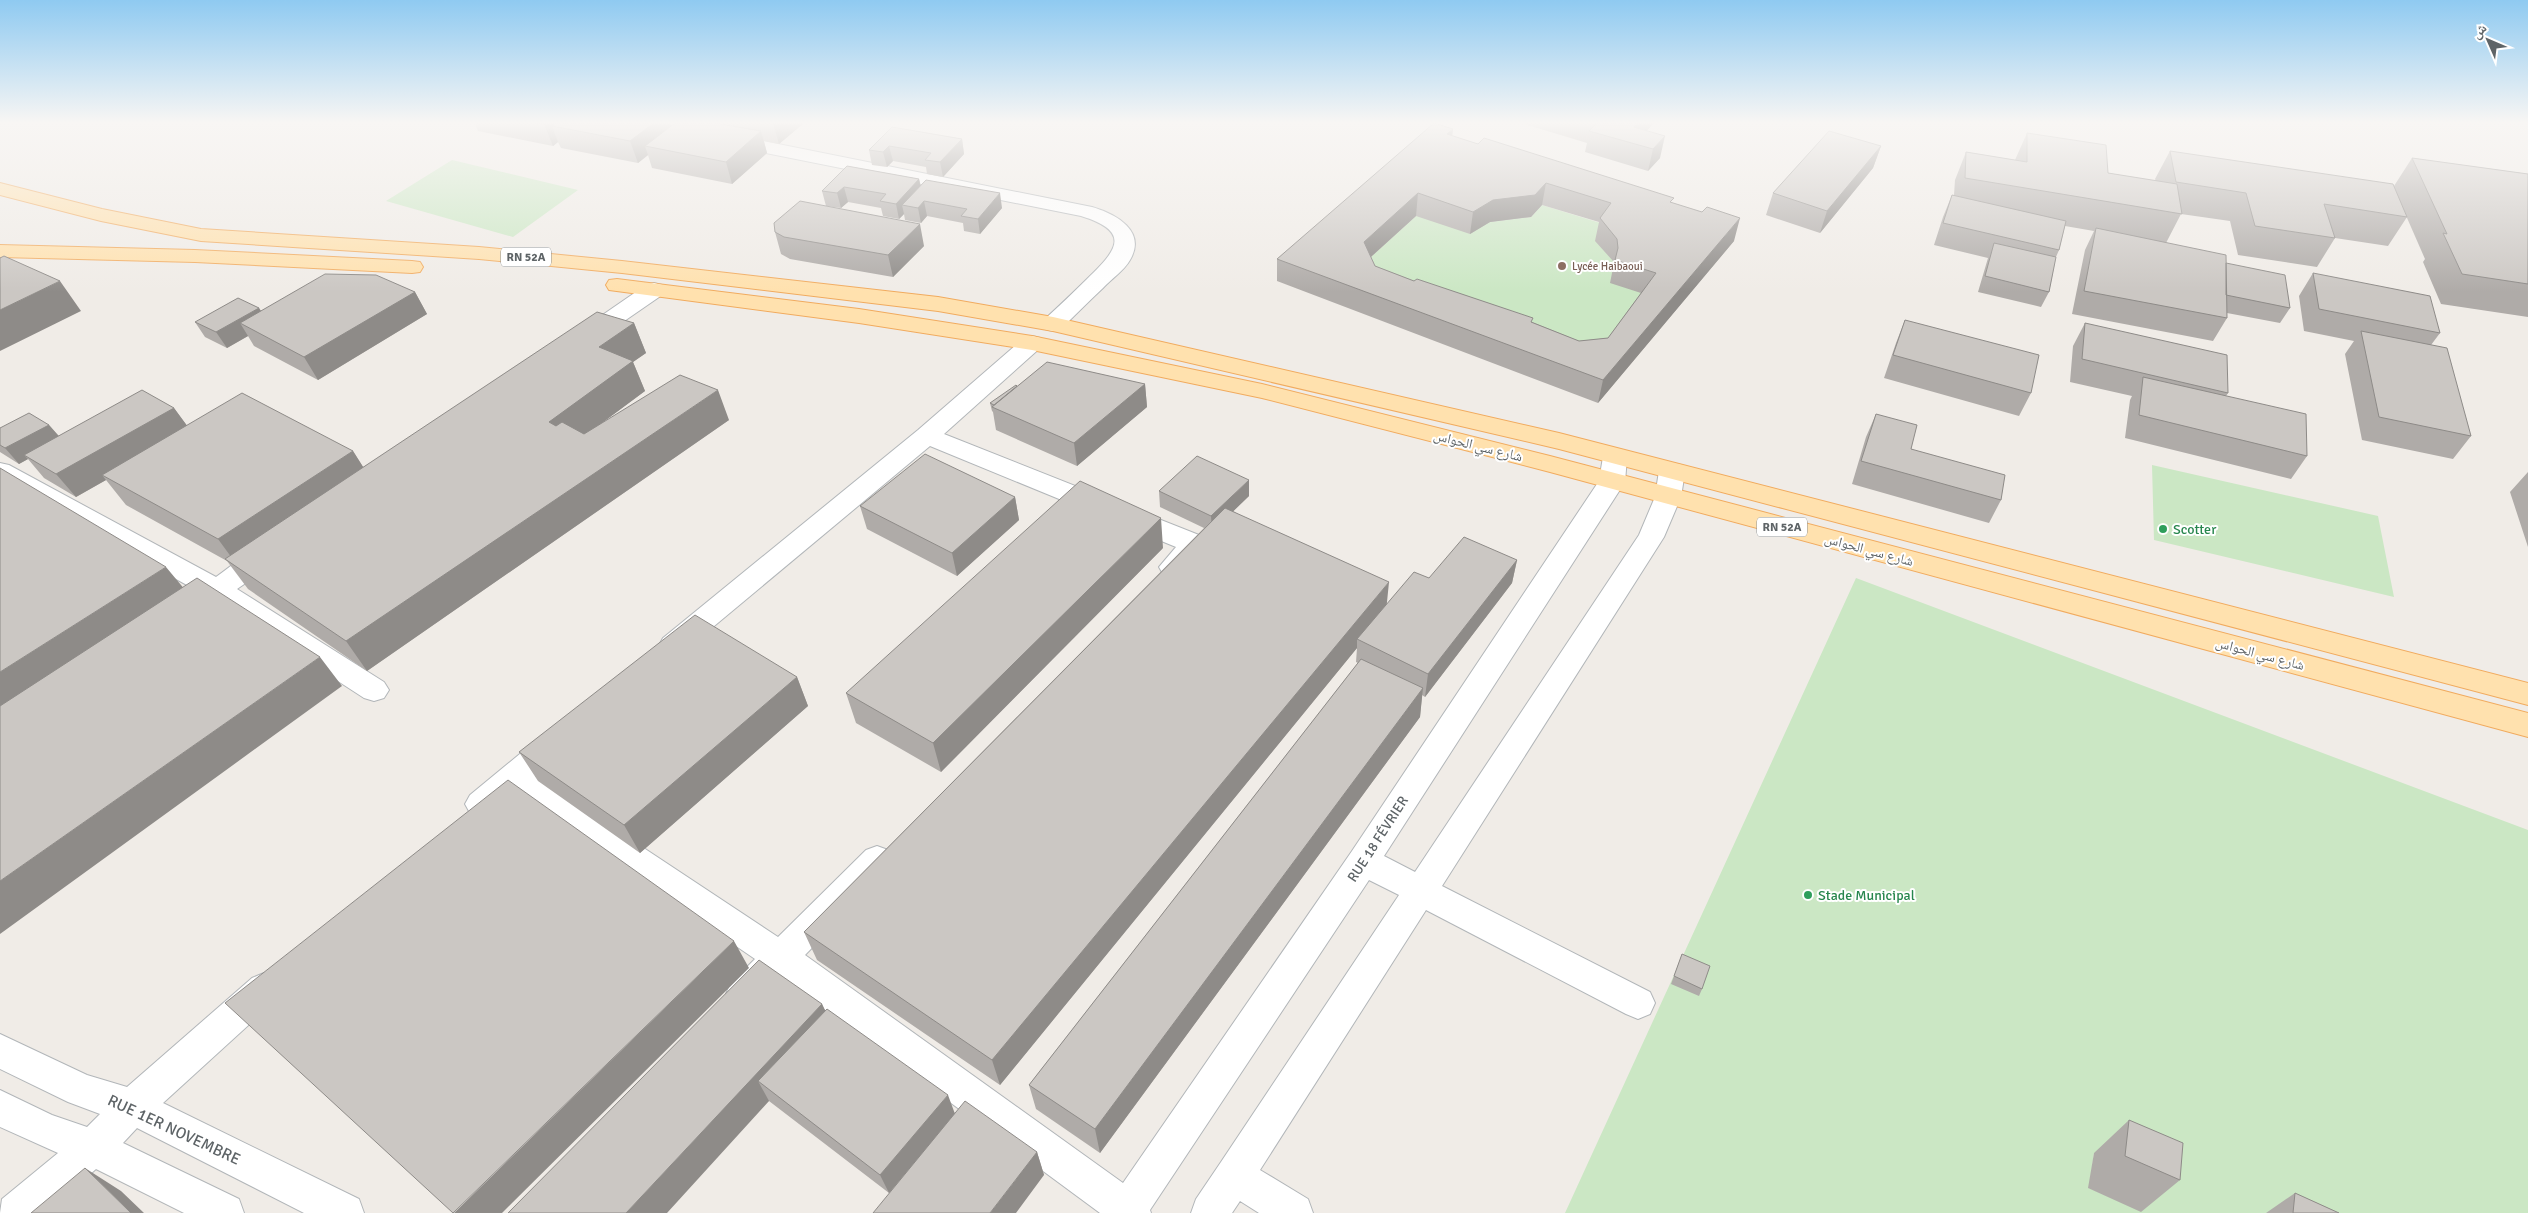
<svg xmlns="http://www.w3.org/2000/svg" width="2528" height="1213" font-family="Signika,'Noto Naskh Arabic',sans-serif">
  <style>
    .green { fill: #cbe7c4; fill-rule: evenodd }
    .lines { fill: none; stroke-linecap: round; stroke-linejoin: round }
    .minor-casing { stroke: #b2b6b9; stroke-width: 2 }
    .major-casing { stroke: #f1ab5f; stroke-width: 2 }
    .minor { fill: #fff; fill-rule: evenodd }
    .major { fill: #ffe1ae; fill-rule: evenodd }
    .wall { fill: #afaba8; fill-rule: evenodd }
    .shaded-wall { fill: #8e8b88 }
    .building { fill: #cbc7c3; stroke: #8e8b88; fill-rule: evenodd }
    .education-dot { fill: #8d6e63; stroke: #fff; stroke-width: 2 }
    .leisure-dot { fill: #2e9e5b; stroke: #fff; stroke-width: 2 }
    .labels { text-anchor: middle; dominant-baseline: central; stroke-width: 4; stroke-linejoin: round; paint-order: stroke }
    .far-education-label { font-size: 11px; fill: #785e54; stroke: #fff; text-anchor: start }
    .shield { fill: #fff; stroke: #8e9295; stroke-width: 1 }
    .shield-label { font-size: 12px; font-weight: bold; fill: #5e6467 }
    .street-label { font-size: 14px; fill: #5e6467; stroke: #fff }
    .leisure-label { font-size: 14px; fill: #27864d; stroke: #fff; text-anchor: start }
    .near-street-label { font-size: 16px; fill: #5e6467; stroke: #fff }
  </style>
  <rect width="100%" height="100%" fill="#f0ece7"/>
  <path class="green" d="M452 160 578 190 513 237 386 201Z
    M1542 205 1607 225 1679 260 1603 361 1363 264 1416 216 1490 222 1531 217Z
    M2152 465 2378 516 2394 597 2154 540Z
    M1856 578 2528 830V1213H1565ZM2094 1153 2141 1211 2089 1188Z"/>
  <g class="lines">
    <g class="minor-casing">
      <path id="minor" d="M728 134 1092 207C1116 214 1147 231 1130 260 1124 271 1111 279 1103 288 1089 301 1075 315 1061 329L1053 331 1045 329 1042 324 1045 319C1059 306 1073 293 1087 279 1116 251 1133 232 1081 216L721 144 719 140 721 136Z
        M654 283 662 285 665 290 662 295 591 344 583 346 575 344 572 339 575 334 646 285Z
        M1032 336 1040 338 1043 343 1040 348 944 434 1204 537 1208 544C1199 560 1182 580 1163 574L1159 567 1176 547 930 446 683 652 673 656 663 652 659 645 663 638 918 430 1024 338Z
        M1615 449 1624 451 1627 457 1625 482 1384 856 1415 872 1639 535 1655 497 1659 471 1663 465 1672 463 1681 465 1685 471 1681 497 1664 537 1442 886 1650 992 1655 1003 1650 1014 1638 1019 1626 1014 1426 910 1260 1170 1308 1199 1313 1213H1259L1240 1201 1232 1213H1191L1196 1199 1221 1162 1399 895 1369 880 1150 1210 1151 1213H1100L782 978 755 1005 743 1010 731 1005 726 994 731 983 755 959 514 794C499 807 491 820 470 813L465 804 470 795 544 734 555 730 566 734 570 742 566 750 535 776 778 937 866 850 877 846 888 850 893 860 888 870 805 955 1123 1183 1352 851 1599 481 1603 457 1606 451Z
        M0 463 9 465 216 577C234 565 257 541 278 547L282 554 278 561 237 589 384 682 389 690 384 698 374 701 364 698 218 603C204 613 193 624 175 619L171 612 175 605 196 590 0 482Z
        M264 973 276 978 281 989 276 1000 163 1103 359 1199 364 1213H304L137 1128 123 1143 239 1199 244 1213H184L96 1169 46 1213H0L2 1199 58 1153 0 1127V1090L52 1115 87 1127 100 1114 68 1102 0 1069V1034L87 1075 127 1087 252 978Z"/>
    </g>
    <g class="major-casing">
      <path id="major" d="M0 183 102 209 201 229 479 247 622 261 938 297 1053 317 1559 433 2528 683V705L1559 449 1053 331 938 311 622 273 479 259 201 241 101 221 0 195Z
        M0 245 195 250 412 261 420 262 423 267 420 272 412 273 195 262 0 257Z
        M617 279 859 309 1032 336 1262 384 1550 456 2528 713V737L1550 472 1262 398 1032 350 859 323 609 290 606 285 609 280Z"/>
    </g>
    <use href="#minor" class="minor"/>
    <use href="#major" class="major"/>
  </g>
  <path class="wall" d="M475 123H671L672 125 675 123H804L779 144 764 141 767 153 732 184 652 168 648 155 638 163 561 148 558 142 553 146 478 131Z
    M1524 123H1654L1646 131 1660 158 1648 171 1585 152 1587 143 1524 124Z
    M892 127 962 139 964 154 943 177 927 174 926 167 893 161 887 167 872 165 869 150Z
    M1453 129 1452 136 1673 203 1734 241 1598 403 1277 281V259ZM1542 205 1599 222 1595 241 1613 261V268L1610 283 1641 293 1608 338 1579 341 1532 322 1414 281 1375 266 1371 257 1416 216 1470 234 1490 222 1531 217Z
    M2027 133 2108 173 2156 181 2155 179 2170 151 2394 186 2412 158 2528 174V317L2441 304 2423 262 2425 259 2404 211 2407 217 2388 246 2335 238 2317 267 2238 255 2230 221 2181 214 2166 243 2226 263 2290 308 2280 323 2227 313V318L2213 341 2072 314 2085 250 2094 231 2065 226 2059 250 2056 257 2049 292 2041 307 1978 292 1988 258 1934 245 1943 217 1952 195H1954L1955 180 1966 152 2015 160Z
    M1881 146 1873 168 1820 233 1766 215 1773 193Z
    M847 166 919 179 921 186 1002 208 980 234 964 231 963 223 927 216 921 223 905 220 904 214 899 219 883 216 881 208 848 202 841 208 826 206 822 191Z
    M775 232 924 246 893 277 790 259 781 254Z
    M2313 273 2440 333 2431 345 2471 436 2453 459 2362 440 2345 354 2354 341 2304 331 2299 296Z
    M415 292 427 314 318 380 254 346 248 336 227 348 205 337 195 322 259 308 261 311Z
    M1905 320 2031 393 2019 416 1884 378 1896 343Z
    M634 323 646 353 633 362 645 391 599 425 729 420 367 671 248 589 227 561 126 505 106 480 76 497 44 478 28 459 19 464 0 452V428L49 425 59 436 174 408 187 426 353 451 363 467Z
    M2085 323 2228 393 2226 396 2307 456 2291 479 2125 438 2130 400 2132 396 2070 382 2073 346Z
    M1145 384 1147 407 1077 466 996 430 993 412 992 411 990 403 1017 386Z
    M1876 414 1911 449 2001 500 1989 523 1852 484 1866 437Z
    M2528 472V547L2510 492Z
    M1159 491 1249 496 1233 511 1387 605 1429 578 1517 560 1512 583 1425 697 1422 695 1420 717 1100 1153 1036 1109 1029 1085 1358 663 1356 662 1357 648 1000 1085 817 960 804 932 1204 528 1160 507Z
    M1015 497 1019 520 957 576 867 529 860 506Z
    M1163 548 941 772 856 723 846 693Z
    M797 677 808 706 640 853 538 781 519 752Z
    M1682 954 1702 989 1699 996 1671 984Z
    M822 1004 825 1010 955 1113 1037 1152 1044 1175 889 1193 769 1101 508 1213Z
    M2129 1120 2180 1180 2141 1212 2088 1188 2094 1153Z
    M2295 1193 2339 1213H2266Z"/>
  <path class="shaded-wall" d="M547 123H585L552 126 558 142 553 146 544 124Z
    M654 123H671L674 134 645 146 648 155 638 163 630 141Z
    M773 123H804L779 144Z
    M1639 123H1654L1634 144V127Z
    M1453 129 1450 151 1447 134Z
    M761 131 767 153 732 184 726 162Z
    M1665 136 1660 158 1648 171 1653 149Z
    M962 139 964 154 943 177 940 162Z
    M889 146 893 161 887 167 883 152Z
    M1881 146 1873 168 1820 233 1827 211Z
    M919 179 922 194 902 205 904 214 899 219 896 204Z
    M1546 183 1542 205 1531 217 1490 222 1470 234 1473 212 1493 200Z
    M844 187 848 202 841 208 837 193Z
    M1000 193 1002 208 980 234 978 219Z
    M1418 193 1416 216 1363 264 1364 242Z
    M924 201 927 216 921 223 918 208Z
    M1740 218 1734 241 1598 403 1603 380Z
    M920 224 924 246 893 277 888 255Z
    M60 281 81 311 0 351V310Z
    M415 292 427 314 318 380 304 357Z
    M259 308 269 324 240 323 248 336 227 348 216 332Z
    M634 323 646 353 633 362 645 391 563 452 549 422 599 347Z
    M1145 384 1147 407 1077 466 1074 443Z
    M718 390 729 420 367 671 346 641Z
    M174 408 191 431 102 475 106 480 76 497 56 474Z
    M49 425 62 440 24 455 28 459 19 464 5 448Z
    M353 451 372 481 240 569 218 539Z
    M1249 480V496L1212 532 1211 516Z
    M1015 497 1019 520 957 576 952 553Z
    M1161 518 1163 548 941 772 933 743Z
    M1517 560 1512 583 1425 697 1428 674Z
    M166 567 191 597 0 721V672Z
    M1389 582 1386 612 1357 639V648L1000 1085 992 1060Z
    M320 657 342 686 0 934V881Z
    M797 677 808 706 640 853 624 825Z
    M1423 688 1420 717 1100 1153 1095 1129Z
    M734 941 749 968 502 1213H454Z
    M822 1004 834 1030 758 1081 769 1101 667 1213H626Z
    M948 1095 955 1114 889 1193 880 1175Z
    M1037 1152 1044 1175 1016 1213H990Z
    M85 1168 121 1191 144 1213H131Z"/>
  <path class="building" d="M535 123H547L544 124Z
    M557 123H654L630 141 552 126Z
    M675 123H714L761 131 726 162 645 146Z
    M1434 123 1453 129 1447 134 1478 144 1484 138 1674 198 1670 202 1702 212 1707 207 1740 218 1603 380 1277 259ZM1546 183 1611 203 1600 218 1617 239 1618 248 1615 260 1656 273 1608 338 1579 341 1531 322 1533 318 1417 279 1414 281 1375 266 1364 242 1418 193 1473 212 1493 200 1535 195Z
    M1596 123H1639L1634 127 1665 136 1653 149 1589 131 1597 123Z
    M892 127 962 139 940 162 925 160 931 153 889 146 883 152 869 150Z
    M1829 131 1881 146 1827 211 1773 193Z
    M2027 133 2106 145 2108 173 2177 184 2182 214 1965 178 1966 152 2027 162Z
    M2170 151 2393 184 2407 217 2324 204 2335 238 2255 226 2246 193 2176 182Z
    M2412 158 2528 174V284L2462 274 2443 233 2447 234Z
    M847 166 919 179 896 204 880 201 886 194 844 187 837 193 822 191Z
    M926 180 1000 193 978 219 961 216 967 209 924 201 918 208 902 205Z
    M1952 195 2066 221 2059 250 1943 223Z
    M800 201 920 224 888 255 784 237 775 232 774 223Z
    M2096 228 2226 255 2227 318 2084 291Z
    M1994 243 2056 257 2049 292 1985 276Z
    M4 256 60 281 0 310V258Z
    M2226 263 2285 275 2290 308 2226 295Z
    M2313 273 2430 296 2440 333 2319 309Z
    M325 274 376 275 415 292 304 357 240 323Z
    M238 298 259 308 216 332 195 322Z
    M597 312 634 323 599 347 633 361 549 422 556 426 562 422 584 434 680 375 718 390 346 641 225 559Z
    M1905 320 2039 355 2031 393 1893 355Z
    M2085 323 2227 355 2228 393 2082 359Z
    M2361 331 2447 348 2471 436 2379 417Z
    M1047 362 1145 384 1074 443 992 407Z
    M2143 377 2306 414 2307 456 2139 415Z
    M1016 385 1017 386 994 405 990 403Z
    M142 390 174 408 56 474 24 455Z
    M242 393 353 451 218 539 102 475Z
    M29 413 49 425 5 448 0 445V428Z
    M1876 414 1917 425 1911 449 2005 475 2001 500 1861 461Z
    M925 454 1015 497 952 553 860 506Z
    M1197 456 1249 480 1211 516 1159 491Z
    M0 468 166 567 0 672Z
    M1080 481 1161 518 933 743 846 693Z
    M1225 508 1389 582 992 1060 804 932Z
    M1464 537 1517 560 1428 674 1357 639 1414 572 1429 578Z
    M197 578 320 657 0 881V706Z
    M695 615 797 677 624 825 519 752Z
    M1361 659 1423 688 1095 1129 1029 1085Z
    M508 780 734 941 453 1213 225 1003Z
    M1682 954 1710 966 1702 989 1674 976Z
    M759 960 822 1004 626 1213H508Z
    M827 1009 948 1095 880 1175 758 1081Z
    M965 1101 1037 1152 990 1213H873Z
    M2129 1120 2183 1143 2180 1180 2125 1156Z
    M85 1168 131 1213H31Z
    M2295 1193 2339 1213H2293Z"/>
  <linearGradient id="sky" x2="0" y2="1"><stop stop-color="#8fcaf1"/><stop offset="0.42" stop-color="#f8f6f4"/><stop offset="1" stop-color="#f8f6f4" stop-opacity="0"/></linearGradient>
  <rect width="2528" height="292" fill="url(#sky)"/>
  <circle class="education-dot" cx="1562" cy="266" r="5"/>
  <g class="leisure-dot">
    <circle cx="2163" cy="529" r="5"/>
    <circle cx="1808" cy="895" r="5"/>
  </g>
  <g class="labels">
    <g class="far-education-label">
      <text x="1572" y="266">Lycée Haibaoui</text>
    </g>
    <g class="shield">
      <rect x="501" y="247.5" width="50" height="19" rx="4"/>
      <rect x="1757" y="517.5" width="50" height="19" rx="4"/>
    </g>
    <g class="shield-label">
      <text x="526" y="257">RN 52A</text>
      <text x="1782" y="527">RN 52A</text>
    </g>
    <g class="street-label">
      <text transform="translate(1478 446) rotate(14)">شارع سي الحواس</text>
      <text transform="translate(1869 550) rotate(15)">شارع سي الحواس</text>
      <text transform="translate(2260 654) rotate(15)">شارع سي الحواس</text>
      <text transform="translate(1378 839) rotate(-57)">RUE 18 FÉVRIER</text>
    </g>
    <g class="leisure-label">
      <text x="2173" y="529">Scotter</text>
      <text x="1818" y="895">Stade Municipal</text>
    </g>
    <g class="near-street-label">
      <text transform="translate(174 1130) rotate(25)">RUE 1ER NOVEMBRE</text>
    </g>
  </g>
  <g transform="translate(2488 40) rotate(315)" stroke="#ffffff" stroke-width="4" paint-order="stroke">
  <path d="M0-4L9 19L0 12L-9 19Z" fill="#5e6467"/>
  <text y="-8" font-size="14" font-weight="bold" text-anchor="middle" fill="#5e6467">ش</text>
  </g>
</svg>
